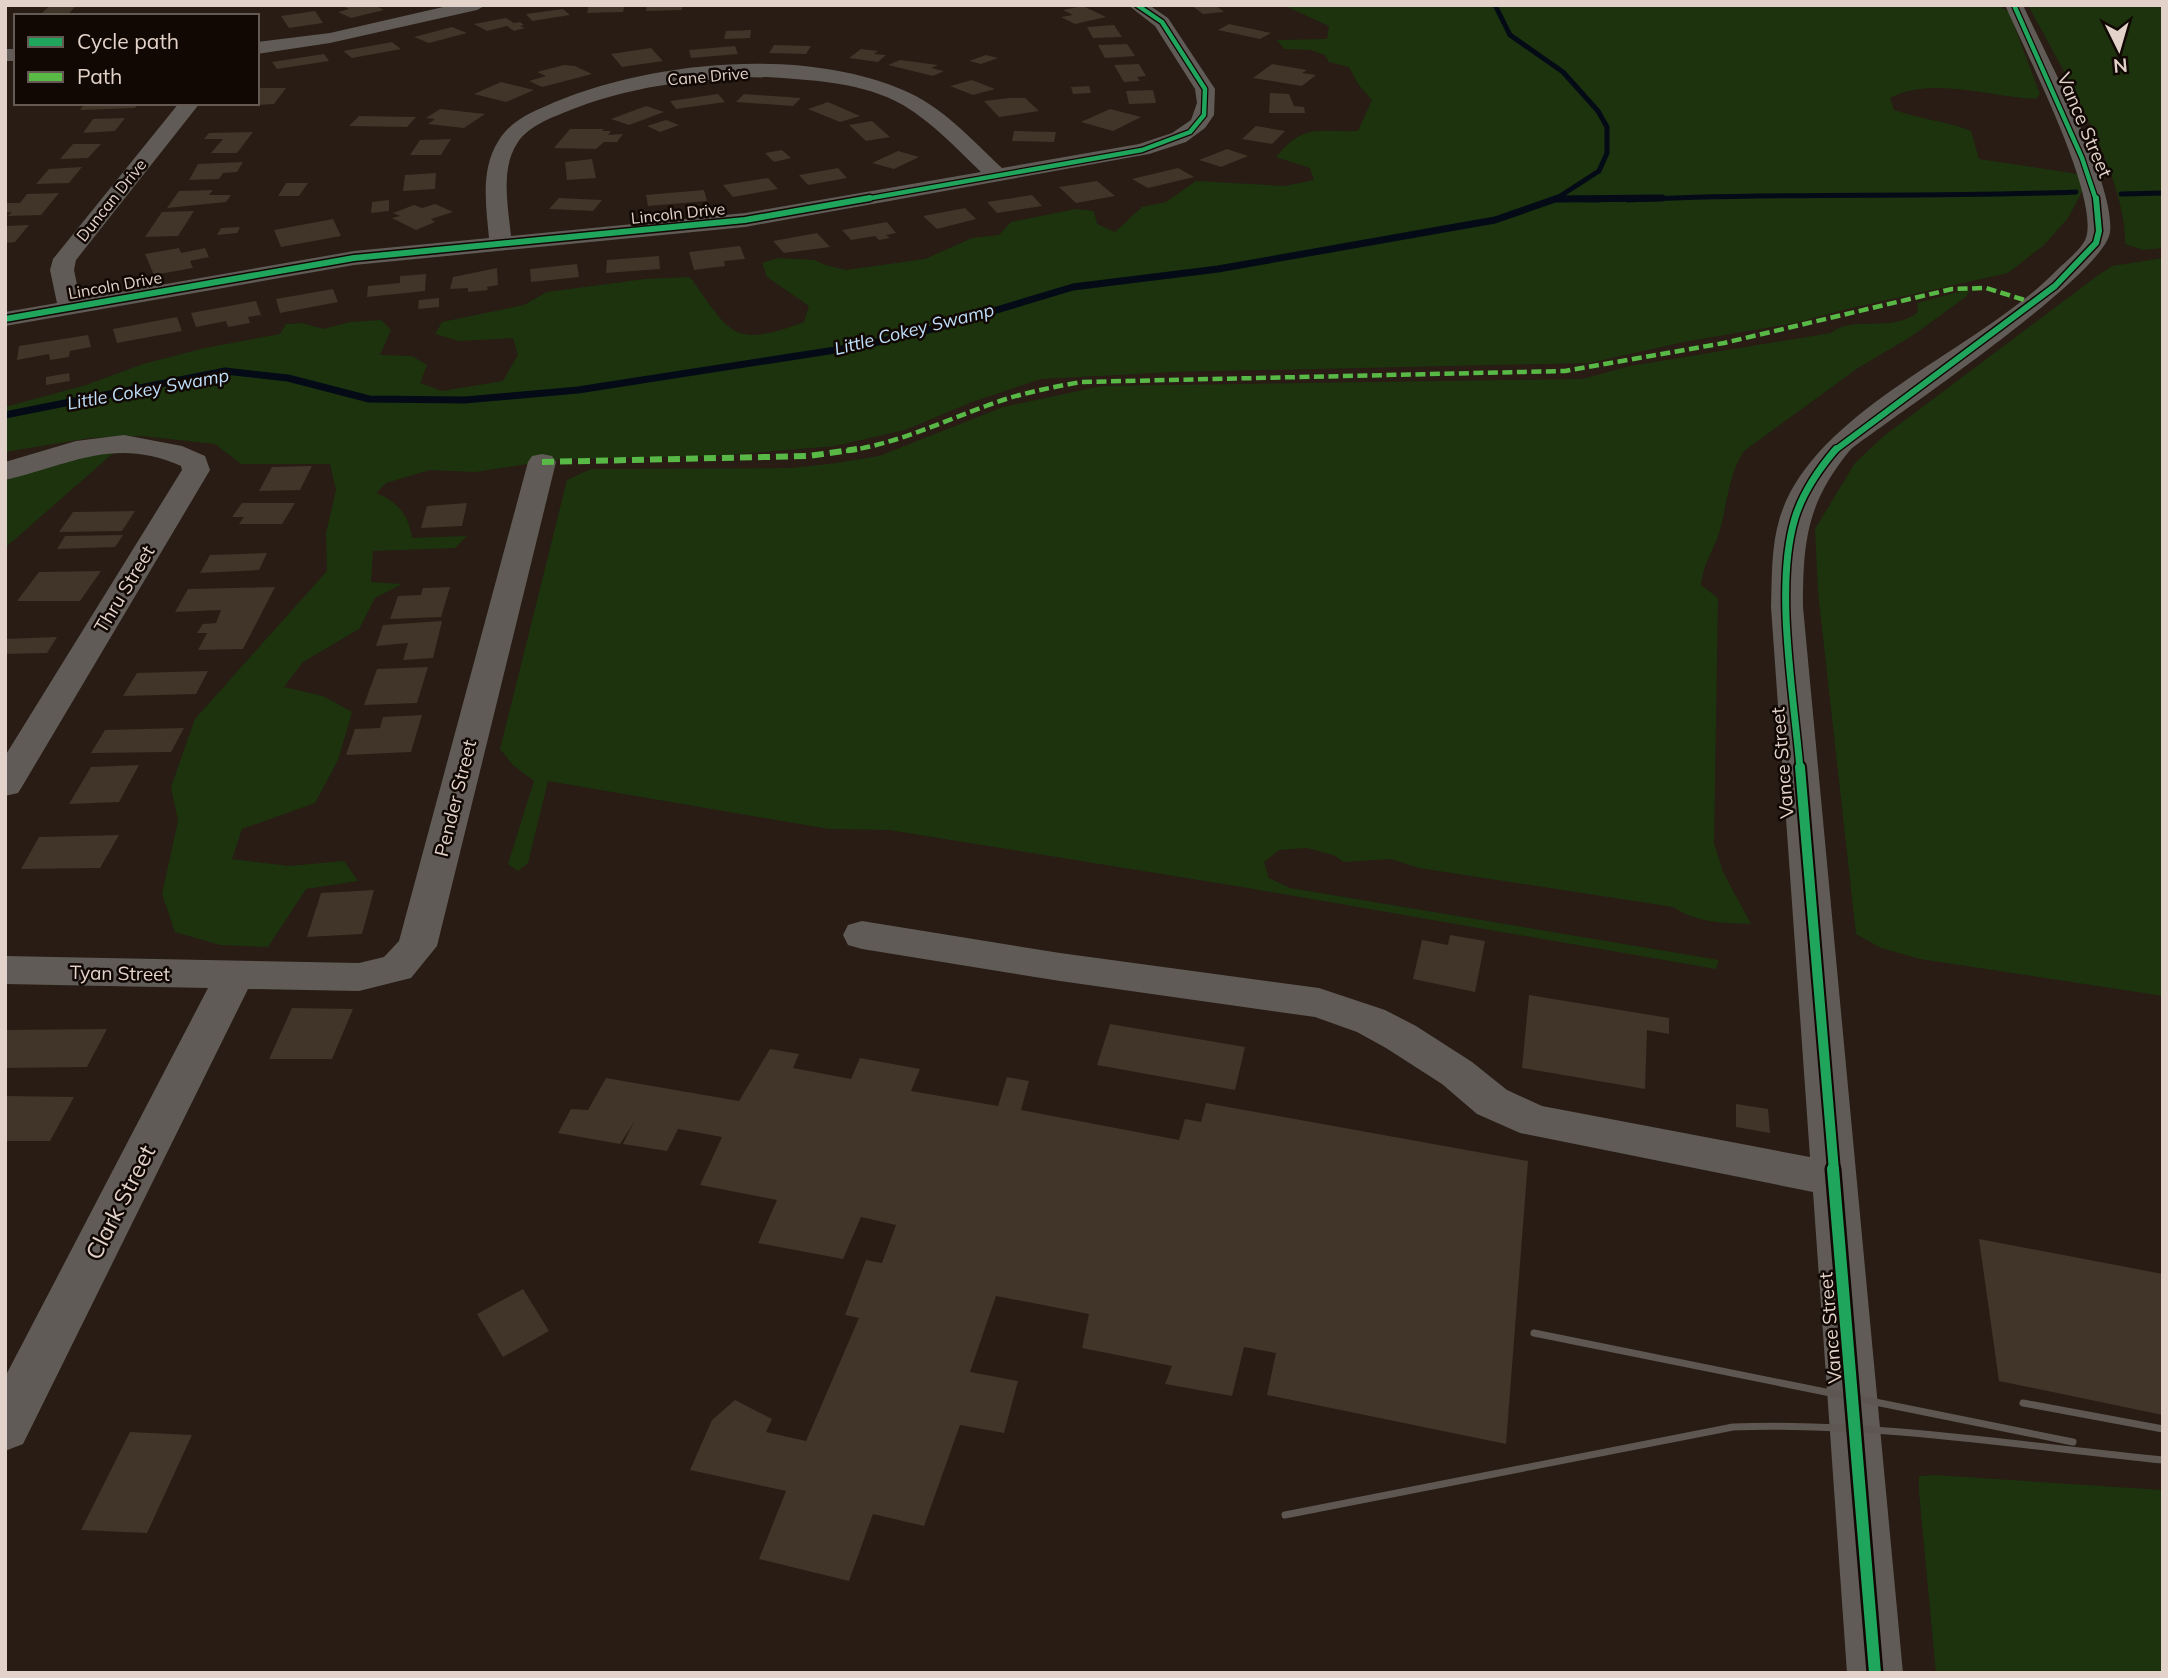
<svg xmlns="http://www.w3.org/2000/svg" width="2168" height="1678" font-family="Mulish,sans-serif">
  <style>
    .green { fill: #1c330e }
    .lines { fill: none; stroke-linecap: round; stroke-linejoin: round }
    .stream-far1 { stroke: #040b16; stroke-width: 5 }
    .stream { stroke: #040b16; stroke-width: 7 }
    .building { fill: #403528 }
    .minor { fill: #605b56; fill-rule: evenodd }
    .rail { stroke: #5d5651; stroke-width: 7 }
    .quiet-far1 { stroke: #58b947; stroke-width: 4.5; stroke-dasharray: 10 4.5; stroke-linecap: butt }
    .quiet { stroke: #58b947; stroke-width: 6; stroke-dasharray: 12 6; stroke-linecap: butt }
    .cycleway-far4-casing { stroke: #110804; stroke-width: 7 }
    .cycleway-far3-casing { stroke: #110804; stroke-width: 9 }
    .cycleway-far2-casing { stroke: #110804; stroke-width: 10 }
    .cycleway-far1-casing { stroke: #110804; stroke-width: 14 }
    .cycleway-casing { stroke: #110804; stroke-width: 17 }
    .cycleway-far4 { stroke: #20a55d; stroke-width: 4.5 }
    .cycleway-far3 { stroke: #20a55d; stroke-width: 6 }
    .cycleway-far2 { stroke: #20a55d; stroke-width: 7 }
    .cycleway-far1 { stroke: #20a55d; stroke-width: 10 }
    .cycleway { stroke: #20a55d; stroke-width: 12 }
    .labels { text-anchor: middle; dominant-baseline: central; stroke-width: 5; stroke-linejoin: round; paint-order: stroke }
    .far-street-label { font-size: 16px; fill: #e2d2c9; stroke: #110804 }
    .far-water-label { font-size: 18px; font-style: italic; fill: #bfdffa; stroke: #110804 }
    .street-label { font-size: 19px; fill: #e2d2c9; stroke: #110804 }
    .near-street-label { font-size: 23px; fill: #e2d2c9; stroke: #110804 }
  </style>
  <rect width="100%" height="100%" fill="#281c14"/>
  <path class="green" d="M1283 5H1998L2009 12 2040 94 2036 99C1990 97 1932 76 1890 98L1894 110C1920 119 1946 121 1971 131L1979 159 2078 174 2083 190 2068 218 2044 245 2008 273 1847 309 1795 323 1684 342 1589 363 1173 372 1041 379 972 402 905 430 835 446 714 456 562 459 475 472 430 470 386 483 376 493C397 501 409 515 412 538L467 536 455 548 373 551 371 582 402 584 375 598 359 629 303 662 284 687 323 696 352 712 338 760 315 803 242 829 232 859 289 866 344 861 358 881 306 889 268 947 220 945 175 932 162 894 178 821 171 787 195 719 327 571 326 533 336 490 330 464H241L215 444 142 436 90 438 5 452V407L86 385 143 364 205 348 280 334 286 324 302 323 323 329 350 322 381 320 391 330 380 355 412 356 427 365 420 383 442 391 503 381 518 355 513 338 459 341 435 334 442 322 524 305 547 292 645 279 690 277C731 334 732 349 804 322L809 306 767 277 762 263 779 258 815 260 825 265 846 270 925 259 972 238 999 235 1011 222 1076 209 1094 211 1097 224 1115 232 1142 207 1166 202 1196 181 1285 186 1314 180 1310 168 1276 157C1306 122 1316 133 1358 131L1372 100 1358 84 1349 67 1329 62 1325 55 1311 50 1284 49 1277 40 1327 39 1329 26Z
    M2028 5H2163V248L2143 250 2125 244C2128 179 2060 65 2028 5Z
    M2163 258V996L1920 959 1881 948 1856 934 1818 592 1815 529 1855 463 1885 435 2097 276 2112 266Z
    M1962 291H1969L1967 296 1912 336 1858 368 1744 451C1726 478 1728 509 1717 539 1710 556 1703 566 1701 585L1718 598 1714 843 1723 872 1751 924C1723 923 1697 923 1673 907L1419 868 1391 859 1344 862 1333 855 1307 848 1279 850 1264 862 1269 878 1290 888 1719 960 1716 969 1242 887 889 830 829 829 548 781 528 863 518 871 508 864 534 781 513 765 500 749 567 480 591 469 792 468 836 463 879 456 1003 407 1101 386 1582 379 1630 366 1831 333C1854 314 1890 334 1918 312L1917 303Z
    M119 448 5 548V474Z
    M1935 1475 2163 1490V1673H1936L1919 1492V1476Z"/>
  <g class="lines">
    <path class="stream-far1" d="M1495 5 1510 35 1563 72 1598 111 1607 127V153L1599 171 1554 200
      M2121 194 2163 193
      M1557 199 1600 200
      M1628 200C1778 192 1927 198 2076 192"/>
    <path class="stream" d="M1557 199 1662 198
      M5 415 225 371 288 378 369 399 465 400 578 390 861 346 940 327 1073 287 1218 269 1495 220 1558 198"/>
  </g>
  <path class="building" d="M50 5H77L67 15 39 16Z
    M374 5 384 10 351 18 338 12 349 9 343 6 347 5Z
    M589 5H625L623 12 587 13Z
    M647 5H682V10L646 11Z
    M1191 5H1215L1224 12 1203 14Z
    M1083 6 1106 17 1075 24 1061 17 1073 15 1063 10Z
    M563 9 570 15 532 21 526 14Z
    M315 11 323 23 289 28 281 16Z
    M506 18 514 23 520 22 524 25 520 26 525 28 514 31 507 26 487 31 474 24Z
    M1229 24 1271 33 1260 39 1218 30Z
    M1114 25 1122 37 1093 38 1087 27Z
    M452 27 467 33 429 43 414 37Z
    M751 30 750 38 724 39 726 31Z
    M392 42 401 49 352 58 343 51Z
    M1127 44 1135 56 1105 58 1098 45Z
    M774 45 811 46 806 54 769 53Z
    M735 46 738 54 691 58 689 50Z
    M651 48 663 61 622 67 611 54Z
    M861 49 878 51 874 54 886 55 878 62 849 58Z
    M324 54 329 61 277 69 272 62Z
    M986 55 998 58 981 64 969 61Z
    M900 60 938 65 931 68 944 71 933 76 888 65Z
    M1139 64 1146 76 1137 77 1140 81 1124 82 1114 65Z
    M1272 64 1307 70 1302 73 1316 75 1302 86 1253 78Z
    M564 65 575 66 592 74 542 87 529 81 546 76 537 72Z
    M972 80 995 89 973 95 950 86Z
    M501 82 534 90 506 102 474 94Z
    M1089 86 1091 93 1073 94 1071 87Z
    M257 88H286L274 104 257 105Z
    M1153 90 1156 103 1129 104 1126 91Z
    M1270 93 1289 94 1294 106 1304 107 1305 113H1269Z
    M718 94 725 102 676 109 670 101Z
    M744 94 801 98 793 106 736 102Z
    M1009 98H1025L1039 111 999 117 984 101Z
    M828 102 860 116 840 122 808 109Z
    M85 103H138L135 108 80 110Z
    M646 106 664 112 629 125 611 119Z
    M440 109 485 114 464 128 428 124 435 119 426 118Z
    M1110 109 1141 117 1113 131 1081 122Z
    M359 116 416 117 407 127 349 126Z
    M125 118 115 131 83 133 93 119Z
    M666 120 679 125 660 132 647 126Z
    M872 121 890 137 866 141 849 125Z
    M1256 126 1285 131 1272 144 1242 139Z
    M570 129H604L602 131H611L608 135 623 134 617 142H604L596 149 554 148Z
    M1014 131 1056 132 1054 142 1012 141Z
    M253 132 237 153H211L223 139H204L209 133Z
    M451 139 441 155H410L420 140Z
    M73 144H101L88 158 60 159Z
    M1227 149 1248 156 1221 167 1199 160Z
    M782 150 791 158 774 162 765 153Z
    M898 151 919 157 894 169 872 163Z
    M592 159 596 178 567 180 565 162Z
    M243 162 237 172 223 173 219 179 189 180 198 164Z
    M82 167 69 183 36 184 49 169Z
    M838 168 847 178 808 185 799 175Z
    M1178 168 1194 177 1148 188 1132 179Z
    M436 173 435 189 403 191 405 175Z
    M768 178 778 189 733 197 723 185Z
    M1097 181 1115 196 1076 203 1059 187Z
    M286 183H308L299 196H278Z
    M213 190 209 195H231L226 202 167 208 179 191Z
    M704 190 707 201 648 206 646 195Z
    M59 193 41 215 8 216 12 212H5V203H20L27 194Z
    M1032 195 1042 206 997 213 987 202Z
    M559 198 602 200 593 211 549 209Z
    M389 200V211L371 213 372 202Z
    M435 204 453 212 431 219 435 222 416 230 392 218 400 216 393 213 414 205 422 208Z
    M965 208 976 219 937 229 923 216Z
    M194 211 178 236 145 237 162 212Z
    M333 219 341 236 281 247 274 230Z
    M887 222 896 233 886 235 890 238 879 240 875 236 851 240 842 230Z
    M29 225 15 242 5 243V226Z
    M240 227 237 233 217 235 221 228Z
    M817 233 830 247 784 253 773 241Z
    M740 246 745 259 724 261 725 266 694 270 689 252Z
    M179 248 181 253 205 248 209 257 190 261 193 268 154 275 145 254Z
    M659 256 660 269 606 273 607 260Z
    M577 264 579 277 531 282 530 269Z
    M497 268 498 285 487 287 488 290 468 292V288L450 289 453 277Z
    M426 274 425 291 367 297 368 286 400 283V276Z
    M333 289 338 302 280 313 276 299Z
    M439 298V307L418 309 419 300Z
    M256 301 261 315 248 317 250 323 228 327 226 321 196 327 191 313Z
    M177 317 182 331 117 343 113 329Z
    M88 335 91 347 70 351 69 357 50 360 49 354 17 360 19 346Z
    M69 373 70 381 46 385V377Z
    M312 466 300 490 259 491 272 467Z
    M242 503H295L282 524H239L244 517H232Z
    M467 503 462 526 421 528 427 506Z
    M135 511 122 531 59 532 73 512Z
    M123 535 115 547 57 549 65 536Z
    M267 553 259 570 200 573 210 555Z
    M101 571 80 601H17L39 572Z
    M275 587 243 649 198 650 207 633H197L203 624 216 623 221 610 175 612 188 589Z
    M450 587 441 617 390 619 398 596 421 595 423 588Z
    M442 621 433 658 403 660 408 643 376 646 383 625Z
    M57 637 47 653 5 654V639Z
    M428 667 417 703 364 705 377 669Z
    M208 671 196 694 123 696 137 673Z
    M422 715 411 752 346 755 355 729 380 728 383 717Z
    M184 728 171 752 91 753 105 730Z
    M139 765 119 802 69 804 91 767Z
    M119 835 100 868 21 869 39 837Z
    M374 890 362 934 307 937 321 893Z
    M1450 935 1485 941 1475 992 1413 979 1422 940 1448 945Z
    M1529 995 1669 1018V1034L1647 1030 1645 1089 1522 1068Z
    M292 1008 353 1009 332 1059H269Z
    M1110 1024 1245 1047 1235 1090 1097 1065Z
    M107 1029 87 1067 5 1068V1030Z
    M770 1049 799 1054 793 1068 851 1079 860 1058 920 1069 911 1091 998 1106 1007 1077 1029 1081 1021 1110 1179 1140 1185 1119 1201 1122 1206 1103 1528 1161 1506 1444 1267 1395 1276 1353 1244 1347 1232 1396 1165 1384 1172 1366 1082 1348 1089 1314 996 1296 970 1372 1018 1381 1004 1433 960 1425 924 1526 873 1514 849 1581 759 1559 786 1491 690 1470 712 1420 735 1400 772 1419 766 1432 806 1441 859 1318 845 1315 866 1260 882 1263 896 1225 861 1217 843 1259 758 1243 777 1200 700 1185 722 1137 678 1129 667 1151 623 1144 634 1122 620 1144 558 1133 571 1109 588 1110 606 1078 739 1101Z
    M5 1096 74 1097 50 1141H5Z
    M1736 1104 1768 1109 1770 1133 1736 1127Z
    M1979 1239 2163 1274V1415L1999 1381Z
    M523 1289 549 1331 503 1357 477 1314Z
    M130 1432 192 1435 147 1533 81 1530Z"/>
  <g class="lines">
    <path class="minor" d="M452 5H486L477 10 330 43 257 54V42L330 33Z
      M1128 5H1149L1168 18 1215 89 1214 115 1205 128 1186 142 1149 154 745 227 354 265 5 326V312L57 303 50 270 53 259 179 103H200L76 260 74 270 80 299 354 251 489 238C486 205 480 169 499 140 511 120 534 111 555 102 654 61 802 47 903 90 942 106 972 140 1002 168L1139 144 1172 133 1191 120 1197 103 1195 89 1155 26ZM766 77C811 80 863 82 903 105 933 123 956 148 981 172L745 213 511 236C508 206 500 168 518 142 527 128 548 119 563 113 628 86 695 78 766 77Z
      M2005 5H2023C2045 54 2116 184 2110 232 2105 275 1894 416 1851 449 1807 502 1803 540 1803 607L1903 1673H1847L1813 1192 1520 1133 1477 1114 1442 1084 1386 1048 1357 1032 1315 1017 1060 981 862 949 848 945 843 935 848 925 862 921 1060 953 1319 988 1385 1010 1416 1026 1472 1062 1507 1090 1542 1106 1810 1157 1771 607C1772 577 1771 546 1780 517 1815 408 1980 350 2057 270 2067 260 2085 247 2087 234 2095 187 2026 53 2005 5Z
      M5 49H16V61H5Z
      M124 435 182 446 205 456 210 470 23 785 18 793 5 796V756L182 470 181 466C115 436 69 465 5 480V462L76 441Z
      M542 454 552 456 556 462 437 946 411 978 359 991 248 989 23 1444 5 1451V1377L208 988 5 984V956L359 963 384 957 399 941 528 462 532 456Z"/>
    <path class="rail" d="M1534 1333 2073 1442
      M2023 1403 2163 1429
      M1285 1515 1733 1427C1876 1422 2021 1446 2163 1460"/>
    <path class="quiet-far1" d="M846 451C896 444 939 423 986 406 1017 394 1048 388 1081 382L1565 371 1724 343 1952 289 1986 288 2031 302"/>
    <path class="quiet" d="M542 462 809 456 857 449"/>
    <g class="cycleway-far4-casing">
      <path id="cycleway-far4" d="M2014 5 2082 158 2096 200
        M860 200 1142 150 1190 132 1204 115 1205 89 1162 22 1137 5"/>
    </g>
    <g class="cycleway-far3-casing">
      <path id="cycleway-far3" d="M5 319 354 258 745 220 870 198
        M1834 451 2055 286 2096 243 2099 231 2096 198"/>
    </g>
    <g class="cycleway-far2-casing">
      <path id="cycleway-far2" d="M1800 769C1794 696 1774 587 1795 518 1803 492 1818 470 1836 449"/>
    </g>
    <g class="cycleway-far1-casing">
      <path id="cycleway-far1" d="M1800 767 1834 1171"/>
    </g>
    <g class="cycleway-casing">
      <path id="cycleway" d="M1833 1169 1875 1673"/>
    </g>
    <use href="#cycleway-far4" class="cycleway-far4"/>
    <use href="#cycleway-far3" class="cycleway-far3"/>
    <use href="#cycleway-far2" class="cycleway-far2"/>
    <use href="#cycleway-far1" class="cycleway-far1"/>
    <use href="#cycleway" class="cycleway"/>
  </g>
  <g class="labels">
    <g class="far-street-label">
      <text transform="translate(708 76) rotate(-5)">Cane Drive</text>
      <text transform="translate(111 200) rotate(-51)">Duncan Drive</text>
      <text transform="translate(678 213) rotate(-6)">Lincoln Drive</text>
      <text transform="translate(115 285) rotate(-10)">Lincoln Drive</text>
    </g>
    <g class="far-water-label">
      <text transform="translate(914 329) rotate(-14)">Little Cokey Swamp</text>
      <text transform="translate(148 389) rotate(-10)">Little Cokey Swamp</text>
    </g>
    <g class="street-label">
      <text transform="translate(2085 125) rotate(67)">Vance Street</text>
      <text transform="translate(124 589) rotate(-59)">Thru Street</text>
      <text transform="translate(1782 763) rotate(-95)">Vance Street</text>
      <text transform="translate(455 798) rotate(-76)">Pender Street</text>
      <text transform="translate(120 973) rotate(1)">Tyan Street</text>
      <text transform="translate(1830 1328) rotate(-95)">Vance Street</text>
    </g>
    <g class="near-street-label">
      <text transform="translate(120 1202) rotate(-63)">Clark Street</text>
    </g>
  </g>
  <rect width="2168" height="1678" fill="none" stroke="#e2d2c9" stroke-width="14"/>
  <rect x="14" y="14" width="245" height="91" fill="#110804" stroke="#655953" stroke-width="2"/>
  <rect x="28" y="37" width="35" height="10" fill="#20a55d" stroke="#655953" stroke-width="2"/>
  <text x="77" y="49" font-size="21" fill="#e2d2c9">Cycle path</text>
  <rect x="28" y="72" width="35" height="10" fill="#58b947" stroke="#655953" stroke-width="2"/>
  <text x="77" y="84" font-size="21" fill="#e2d2c9">Path</text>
  <g transform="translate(2119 49) rotate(175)" stroke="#110804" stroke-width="5" paint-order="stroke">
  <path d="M0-5L12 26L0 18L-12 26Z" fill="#e2d2c9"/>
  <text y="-10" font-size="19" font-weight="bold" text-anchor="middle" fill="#e2d2c9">N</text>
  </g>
</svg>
